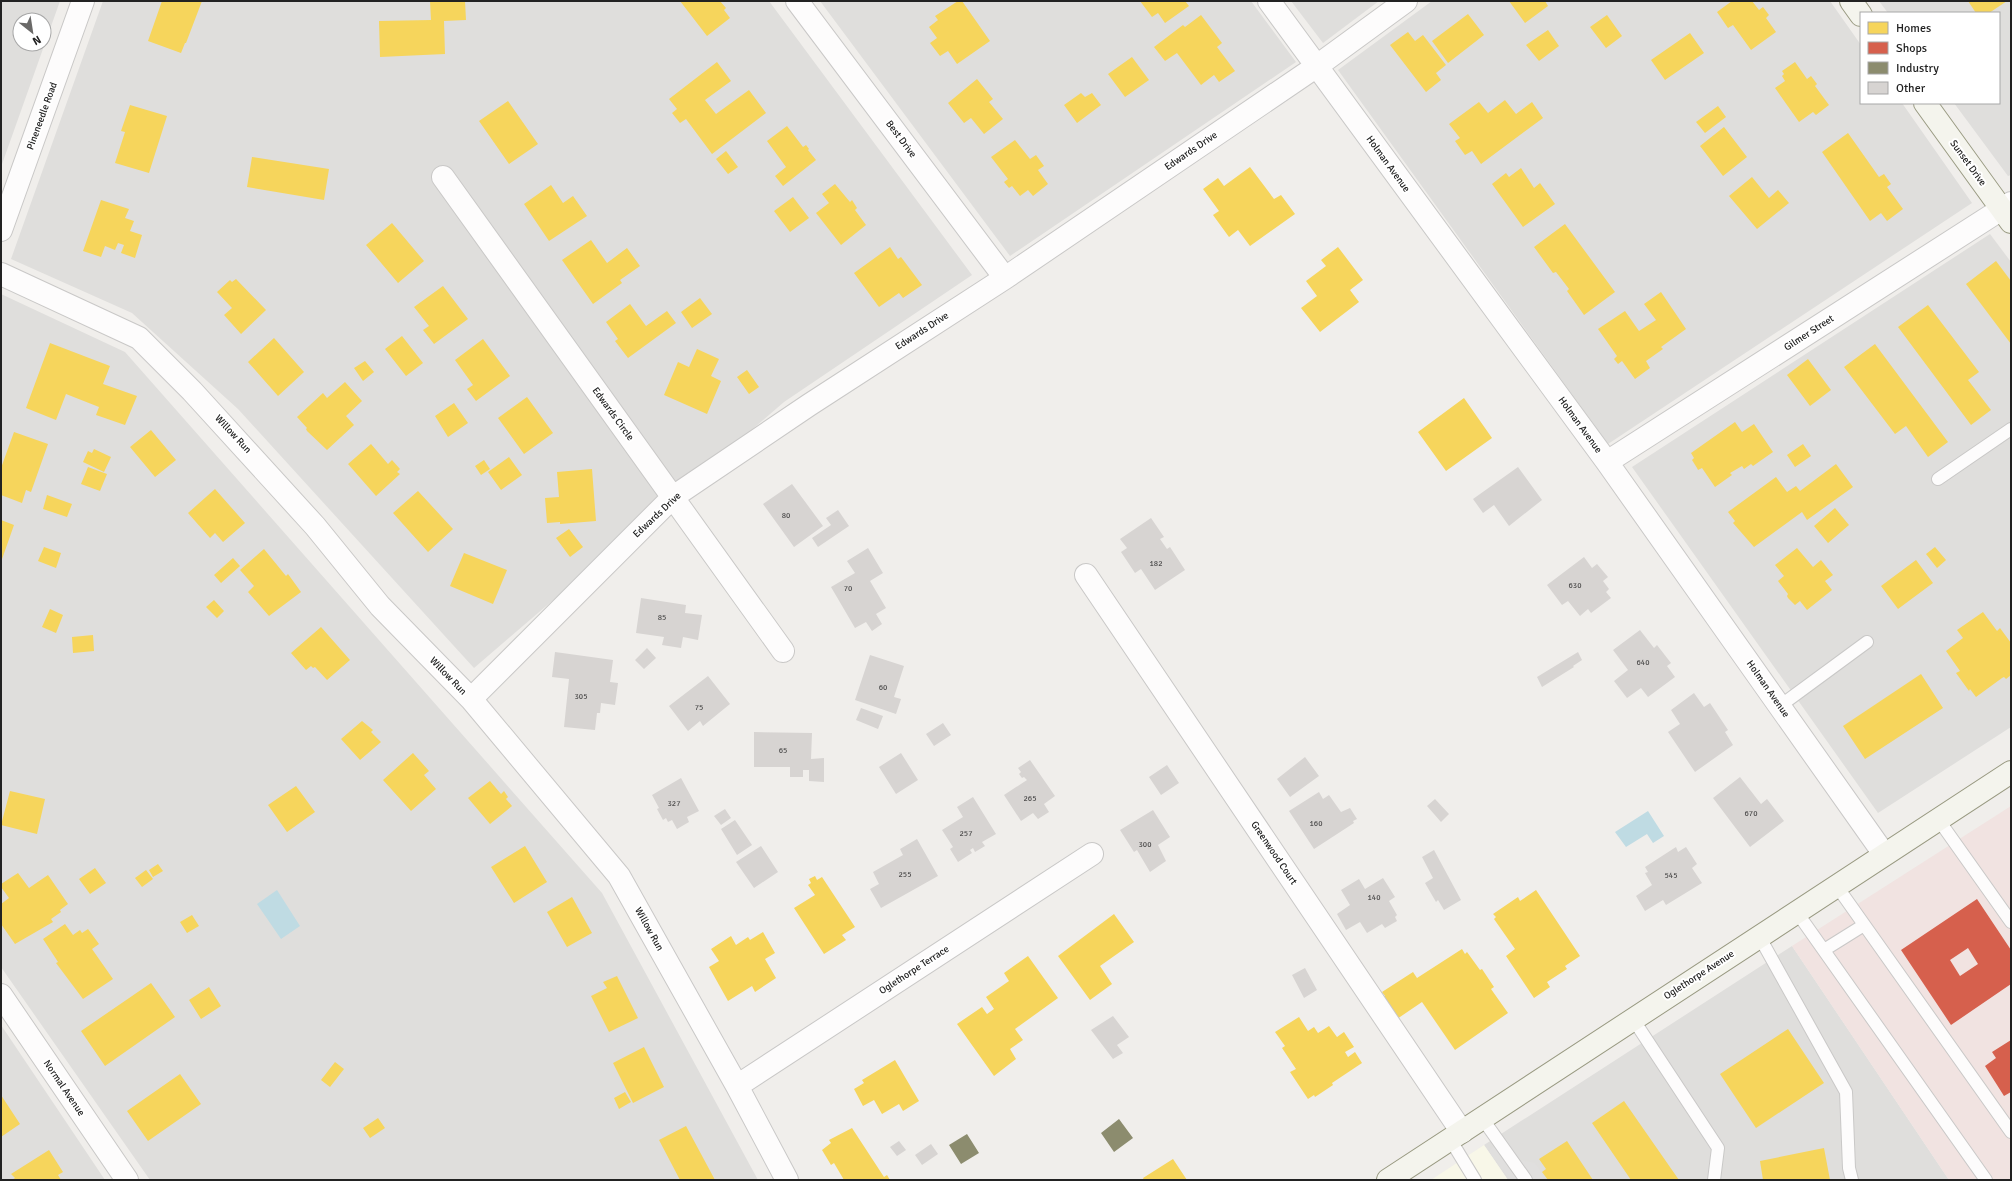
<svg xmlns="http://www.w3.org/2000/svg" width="2012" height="1181" font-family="Signika,sans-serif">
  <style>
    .residential { fill: #dfdedc; fill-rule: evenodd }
    .commercial { fill: #f1e3e1 }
    .education { fill: #f8f7e8 }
    .parking { fill: #e0dfde }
    .water { fill: #bfdbe3 }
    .homes { fill: #f6d55c }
    .shops { fill: #d6604d; fill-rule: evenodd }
    .industry { fill: #8c8c6e }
    .building { fill: #d7d4d2 }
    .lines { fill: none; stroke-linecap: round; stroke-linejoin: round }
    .lane-casing { stroke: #c9c8c7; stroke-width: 14 }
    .street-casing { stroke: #c9c8c7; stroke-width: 24 }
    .secondary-casing { stroke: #999a82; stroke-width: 24 }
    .lane { stroke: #fdfcfc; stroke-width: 12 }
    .street { stroke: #fdfcfc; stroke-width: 22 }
    .secondary { stroke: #f4f4ed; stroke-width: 22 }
    .labels { text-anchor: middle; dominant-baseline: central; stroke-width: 4; stroke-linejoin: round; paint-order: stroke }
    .number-label { font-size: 8px; fill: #4f4e4e }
    .street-label { font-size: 10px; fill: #222; stroke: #fff }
  </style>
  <rect width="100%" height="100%" fill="#f0eeeb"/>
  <path class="residential" d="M1 1H60L1 167ZM20 20H44V44H20Z
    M103 1H769L972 275 784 402 474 668 238 409 132 313 11 259Z
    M820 1H1251L1296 62 1010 256Z
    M1291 1H1379L1323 43Z
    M1432 1H1830L1861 45V103H1902L1972 203 1608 444 1338 70Z
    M1879 1H2011V175L2008 176 1954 103H1999V13H1888Z
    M1990 234 2011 262V727L1878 813 1632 467Z
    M1 294 125 352 602 893 758 1180H150L1 967Z
    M1792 946 1949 1180H1508L1484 1145Z
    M1 1025 105 1180H1Z"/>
  <path class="commercial" d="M2011 806V1180H1949L1792 946Z"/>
  <path class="education" d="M1484 1145 1508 1180H1431Z"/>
  <path class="parking" d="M1505 1137 1520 1160 1535 1163 1546 1180H1510L1489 1151Z"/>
  <path class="water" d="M1648 811 1664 836 1653 843 1647 834 1626 847 1615 832Z
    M277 890 300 926 281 939 257 904Z"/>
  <path class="homes" d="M162 1H202L186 43H185L181 53 148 41Z
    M430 1H465L466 20 444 21 445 54 380 57 379 21 431 20Z
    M680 1 717 2 720 1 726 8 724 10 730 18 707 36Z
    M958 1H962L990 41 957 64 948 51 940 56 930 43 937 38 929 27 938 20 935 16Z
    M1140 1H1185L1189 6 1165 23 1158 13 1152 17Z
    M1509 1H1545L1548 6 1525 23Z
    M1732 1H1752L1759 10 1763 7 1769 15 1766 18 1776 32 1751 50 1733 25 1728 28 1717 12Z
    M1968 1H2007L1989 13H1976Z
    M1468 14 1484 35 1448 63 1432 41Z
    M1201 15 1222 43 1217 47 1235 71 1219 82 1214 75 1201 85 1177 53 1165 61 1154 47 1183 25 1185 27Z
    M1607 15 1622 36 1606 48 1590 27Z
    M1548 30 1559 46 1539 61 1526 45Z
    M1408 32 1415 41 1423 35 1446 65 1436 73 1441 80 1426 92 1390 45Z
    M1690 33 1704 53 1665 80 1651 60Z
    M1132 57 1149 80 1125 97 1108 74Z
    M717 62 731 81 705 100 716 114 749 90 766 113 712 154 686 119 680 123 672 113 677 109 669 99Z
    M1795 62 1807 79 1811 76 1817 84 1815 86 1829 105 1816 115 1813 112 1799 122 1775 88 1785 81 1782 76 1784 74 1782 71Z
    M977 79 993 99 989 102 1003 119 984 134 971 118 964 123 948 103Z
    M1081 93 1085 97 1092 93 1101 105 1077 123 1064 105Z
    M1505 100 1516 114 1532 102 1543 118 1481 164 1472 151 1465 155 1455 141 1460 138 1449 124 1479 102 1488 113Z
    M508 101 538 144 509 164 479 121Z
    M130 105 167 116 149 173 115 163 125 132 121 131Z
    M1718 106 1726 117 1705 133 1696 122Z
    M787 126 803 147 806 145 809 149 808 150 816 160 783 186 775 176 786 167 767 141Z
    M1724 127 1747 157 1723 176 1700 146Z
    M1848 133 1879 177 1884 174 1891 184 1887 187 1903 209 1887 221 1881 213 1870 221 1822 152Z
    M1015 140 1030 159 1036 155 1044 166 1038 170 1048 184 1033 196 1028 190 1020 196 1012 186 1009 188 1004 182 1008 179 991 157Z
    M726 151 738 167 728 174 716 159Z
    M252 157 329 169 324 200 247 187Z
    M1250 167 1274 199 1281 195 1295 214 1250 246 1238 230 1229 237 1213 215 1219 211 1203 189 1218 178 1224 186Z
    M1521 168 1534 188 1540 183 1555 204 1523 227 1492 184 1506 173 1509 177Z
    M1752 177 1769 198 1778 190 1789 203 1757 229 1729 196Z
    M835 184 850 202 852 200 857 208 855 210 866 225 841 245 816 213 829 203 822 194Z
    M551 185 563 203 573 196 587 216 549 241 524 204Z
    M793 197 809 218 790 232 774 211Z
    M101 200 129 209 125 218 134 221 130 231 142 235 135 258 121 253 124 245 118 243 115 250 105 246 101 257 83 251Z
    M392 223 424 261 398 283 366 245Z
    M1565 224 1615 292 1584 315 1567 291 1569 289 1556 272 1553 273 1534 247Z
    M591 240 607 263 627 248 640 266 620 280 622 283 593 304 562 260Z
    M890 247 898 259 901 257 922 285 903 298 899 293 879 307 854 273Z
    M1338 247 1363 280 1350 290 1359 302 1320 332 1301 308 1317 296 1306 281 1326 266 1321 260Z
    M1996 261 2011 281V344L1966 284Z
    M236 279 266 310 241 334 224 315 232 308 217 292 230 280 232 282Z
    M443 286 468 319 434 344 423 330 429 326 414 307Z
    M1661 292 1686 329 1661 347 1663 349 1646 361 1650 368 1635 379 1622 361 1618 364 1614 359 1617 356 1598 329 1625 311 1639 331 1656 320 1644 304Z
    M700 298 712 314 692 328 681 312Z
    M630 304 646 326 667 311 676 323 628 358 615 341 618 339 606 322Z
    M1928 305 1979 372 1968 380 1991 410 1971 425 1898 327Z
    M402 336 423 363 406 376 385 349Z
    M274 338 304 372 278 396 248 362Z
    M483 339 510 376 476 401 467 389 473 385 455 360Z
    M50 343 110 366 103 384 137 396 125 425 96 415 99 407 66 394 56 420 26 408Z
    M1875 344 1948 442 1928 457 1906 426 1895 434 1844 367Z
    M697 349 719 359 711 376 721 381 707 414 664 395 678 362 689 367Z
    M1808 359 1831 390 1810 406 1787 375Z
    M365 361 374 372 363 381 354 368Z
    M747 370 759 387 749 394 737 377Z
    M345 382 362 401 346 416 354 425 327 450 307 431 306 429 307 428 297 417 323 393 327 398Z
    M527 397 553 433 524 454 498 418Z
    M1464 398 1492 438 1446 471 1418 432Z
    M454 403 468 423 448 437 435 416Z
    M1735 422 1742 432 1754 424 1773 452 1753 466 1751 464 1744 469 1742 466 1730 473 1732 475 1715 487 1702 468 1698 470 1697 468 1692 460 1694 458 1691 453Z
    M151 430 176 460 155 477 130 447Z
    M14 432 48 444 31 492 26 490 22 503 1 495V468Z
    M371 444 388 464 392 460 400 469 397 472 400 474 376 496 348 464Z
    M1803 444 1811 456 1795 467 1787 455Z
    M94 449 111 457 104 472 83 462 88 451 92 453Z
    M509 457 522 475 501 490 488 472Z
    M484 460 490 469 481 475 475 466Z
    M1836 464 1853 487 1807 520 1802 512 1754 547 1733 523 1735 521 1728 512 1776 477 1787 492 1796 486 1800 491Z
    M88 467 107 474 100 491 81 484Z
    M592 469 596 521 560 524V522L547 523 545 498 559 497 557 472Z
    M215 489 245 523 223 542 215 533 210 538 188 513Z
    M418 491 453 529 428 552 393 513Z
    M47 495 72 504 67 517 43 509Z
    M1835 508 1849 525 1828 543 1814 526Z
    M1 520 14 525 1 562Z
    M569 529 583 547 570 557 556 538Z
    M44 547 61 553 56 568 38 561Z
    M1935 547 1946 560 1937 568 1926 554Z
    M1797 548 1813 567 1821 560 1833 575 1825 581 1832 590 1807 610 1800 601 1795 605 1788 598 1787 596 1788 594 1778 581 1784 576 1775 565Z
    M264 549 286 576 288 574 301 592 269 616 248 592 254 586 240 570Z
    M464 553 507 570 493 604 450 586Z
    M233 558 240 566 221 583 214 575Z
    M1916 560 1933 583 1898 609 1881 586Z
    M214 600 224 611 217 618 206 607Z
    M50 609 63 615 56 633 42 627Z
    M1983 612 1997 631 2000 628 2011 643V675L2006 679 2004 677 2002 678 1976 697 1970 689 1969 691 1956 673 1960 671 1946 651 1963 638 1957 630Z
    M321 627 350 660 327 680 315 667 313 668 311 666 306 670 291 653Z
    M93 635 94 651 73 653 72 637Z
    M1921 674 1943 708 1865 759 1843 726Z
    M362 721 373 730 371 732 381 742 360 760 341 739Z
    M413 753 429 771 424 775 436 789 411 811 383 780Z
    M490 781 501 794 504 791 508 797 506 799 512 806 490 824 468 798Z
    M296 786 315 812 287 832 268 805Z
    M10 791 45 799 37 834 1 825Z
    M525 846 547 882 514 903 491 867Z
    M158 864 163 871 153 877 149 870Z
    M95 868 106 883 90 894 79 879Z
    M146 870 153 879 142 887 135 878Z
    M18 873 29 888 48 875 68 904 60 910 61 912 51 919 53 922 15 944 1 924V904L9 898 1 887V884Z
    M815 876 817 880 822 877 855 927 842 935 846 940 824 954 794 908 815 895 808 885 811 883 809 879Z
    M1536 890 1580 956 1565 966 1567 969 1547 982 1550 987 1534 998 1506 956 1515 949 1494 919 1496 917 1493 914 1518 897 1520 901Z
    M572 897 592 933 567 947 547 912Z
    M1114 914 1134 942 1100 966 1112 984 1090 1000 1058 956Z
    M192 915 199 926 187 933 180 922Z
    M65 924 73 935 80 930 82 933 88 929 99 944 92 949 113 979 83 999 56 963 58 962 43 939Z
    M763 932 775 953 765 959 776 978 755 992 752 986 728 1001 709 967 719 961 711 949 731 936 736 945 748 937 750 940Z
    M1462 949 1465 954 1467 952 1480 970 1482 969 1494 987 1491 989 1508 1013 1455 1050 1422 1002 1397 1019 1383 998 1385 996 1382 992 1413 972 1417 978Z
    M1028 956 1058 998 1015 1029 1023 1040 1010 1049 1016 1059 994 1076 957 1024 982 1007 987 1014 994 1009 986 997 1009 981 1004 973Z
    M617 976 638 1018 609 1032 591 996 607 988 603 982Z
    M151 983 175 1017 105 1066 81 1031Z
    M209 987 221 1006 201 1019 189 1000Z
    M1299 1017 1308 1031 1314 1027 1318 1033 1329 1026 1337 1037 1344 1032 1354 1047 1345 1052 1348 1057 1355 1052 1362 1063 1332 1083 1333 1085 1315 1097 1314 1095 1308 1099 1290 1072 1296 1069 1282 1048 1285 1046 1275 1032Z
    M1788 1029 1824 1083 1756 1128 1720 1074Z
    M644 1047 664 1087 633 1103 613 1063Z
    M895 1060 919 1101 903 1111 899 1104 882 1114 874 1100 863 1106 854 1089 864 1083 862 1080Z
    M335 1062 344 1069 330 1087 321 1080Z
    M180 1074 201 1104 148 1141 127 1111Z
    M625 1092 631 1102 619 1109 614 1098Z
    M1 1095 20 1124 1 1137Z
    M1624 1101 1679 1180H1631L1592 1123Z
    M378 1118 385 1128 370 1138 363 1128Z
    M686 1126 715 1180H680L659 1140Z
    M852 1128 884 1177 887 1175 890 1180H844L834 1163 831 1165 822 1150 831 1143 829 1140Z
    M1567 1141 1593 1180H1548L1542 1172 1546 1169 1539 1159Z
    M1824 1148 1830 1180H1763L1760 1161Z
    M49 1150 63 1172 58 1175 61 1180H12L15 1178 11 1174Z
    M1173 1159 1187 1180H1144L1143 1178Z"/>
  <path class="shops" d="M1977 899 2011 950V984L1951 1025 1901 950ZM1968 948 1978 964 1960 976 1950 960Z
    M2011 1040V1092L2004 1096 1985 1066 1996 1058 1992 1052Z"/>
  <path class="industry" d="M1119 1119 1133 1138 1114 1152 1101 1133Z
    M967 1134 979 1153 961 1164 949 1145Z"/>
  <path class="building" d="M1518 467 1542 500 1509 526 1494 505 1483 513 1473 499Z
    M792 484 823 526 794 547 763 504Z
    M838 510 849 526 818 547 812 538 831 525 826 518Z
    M1151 518 1164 537 1160 539 1167 549 1170 547 1185 570 1155 590 1141 569 1135 573 1121 552 1127 548 1120 539Z
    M868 548 883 573 870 581 886 608 876 614 882 624 872 631 866 622 855 628 831 587 855 573 847 561Z
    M1584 557 1592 568 1597 564 1608 577 1603 581 1609 589 1606 592 1611 598 1591 613 1588 609 1580 616 1568 601 1562 605 1547 585Z
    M641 598 686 605 685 613 702 615 698 640 683 637 681 648 662 645 664 637 636 633Z
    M1640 630 1654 648 1657 645 1671 663 1667 666 1675 677 1648 697 1641 688 1627 698 1614 681 1628 670 1613 650Z
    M647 648 656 658 644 669 635 660Z
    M555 652 613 660 610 682 618 683 615 705 601 703 600 713H597L595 730 564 727 569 679 552 677Z
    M1578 652 1582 660 1573 666 1574 667 1542 687 1537 677Z
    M870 655 904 666 894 697 901 699 896 714 855 700Z
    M708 676 730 704 703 726 700 721 688 731 669 706Z
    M1694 693 1704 707 1710 703 1728 730 1725 732 1733 745 1695 772 1668 732 1680 724 1671 710Z
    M861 708 883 716 878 729 856 720Z
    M943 723 951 735 934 746 926 734Z
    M754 732 812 733 811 759 824 758V782L809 781V770H803V777H790V767H754Z
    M901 753 918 780 896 794 879 767Z
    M1305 757 1319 776 1290 797 1277 779Z
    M1030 760 1055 796 1044 804 1049 812 1038 819 1033 813 1021 821 1004 795 1027 780 1024 777 1022 778 1019 774 1021 772 1018 768Z
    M1167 765 1179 783 1161 795 1149 777Z
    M1740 777 1761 804 1767 799 1784 821 1750 847 1713 798Z
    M681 778 699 811 687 817 689 822 677 829 672 820 668 822 666 818 663 820 657 809 659 808 652 795Z
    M1319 792 1323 799 1329 795 1341 812 1350 808 1357 819 1353 821 1354 823 1314 849 1289 811Z
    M973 797 996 834 982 842 985 846 975 852 973 848 970 850 972 853 958 862 950 849 953 847 942 830 963 817 957 807Z
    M1435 799 1449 814 1441 822 1427 806Z
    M725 809 731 818 721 825 714 816Z
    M1153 810 1170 837 1158 845 1166 861 1150 872 1137 850 1134 852 1120 830Z
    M735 820 752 845 737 855 721 829Z
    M917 839 938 876 881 908 870 889 879 884 873 872 903 855 900 849Z
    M761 846 778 872 754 888 736 862Z
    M1676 847 1678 852 1686 847 1697 864 1692 868 1702 883 1666 905 1663 900 1645 911 1636 896 1652 885 1645 873 1648 872 1645 867Z
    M1434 850 1461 900 1444 910 1438 900 1436 902 1425 883 1433 878 1422 857Z
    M1383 878 1395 897 1389 901 1397 915 1395 917 1397 921 1385 928 1382 924 1367 933 1360 922 1346 930 1337 914 1350 905 1341 890 1359 879 1365 889Z
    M1305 968 1317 990 1304 998 1292 975Z
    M1113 1016 1129 1037 1117 1045 1123 1053 1113 1059 1091 1030Z
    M899 1141 906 1150 897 1156 890 1147Z
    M931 1144 938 1154 922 1165 915 1155Z"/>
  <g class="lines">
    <g class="lane-casing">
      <path id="lane" d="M1938 479 2011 429
        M1780 706 1867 642
        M1938 819 2011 922
        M1836 885 2011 1132
        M1796 911 1986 1180
        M1759 936 1846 1092 1849 1168 1852 1180
        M1824 950 1864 925
        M1633 1019 1718 1148 1714 1180
        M1482 1118 1526 1180
        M1450 1139 1475 1180"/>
    </g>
    <g class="street-casing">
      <path id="street" d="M797 1 1005 278
        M1269 1 1607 462 1884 854
        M443 177 783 651
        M1 230 83 1
        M1 274 139 338 192 391 315 526 380 606 471 699 619 876 737 1086 787 1180
        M1607 462 2011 203
        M1086 575 1462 1132
        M471 699 673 497 809 405 1005 278 1317 66 1406 1
        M1 995 127 1180
        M737 1086 1092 854"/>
    </g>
    <g class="secondary-casing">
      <path id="secondary" d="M1851 1 1861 15
        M1925 103 2011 222
        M1388 1180 2011 772"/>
    </g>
    <use href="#lane" class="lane"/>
    <use href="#street" class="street"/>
    <use href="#secondary" class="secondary"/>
  </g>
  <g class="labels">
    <g class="number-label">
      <text x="786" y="515">80</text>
      <text x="1156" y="563">182</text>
      <text x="1575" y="585">630</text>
      <text x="848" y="588">70</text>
      <text x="662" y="617">85</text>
      <text x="1643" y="662">640</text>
      <text x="883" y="687">60</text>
      <text x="581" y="696">305</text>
      <text x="699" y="707">75</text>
      <text x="783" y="750">65</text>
      <text x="1030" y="798">265</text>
      <text x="674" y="803">327</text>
      <text x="1751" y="813">670</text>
      <text x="1316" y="823">160</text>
      <text x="966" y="833">257</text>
      <text x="1145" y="844">300</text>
      <text x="905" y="874">255</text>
      <text x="1671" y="875">545</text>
      <text x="1374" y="897">140</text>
    </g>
    <g class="street-label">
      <text transform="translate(42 116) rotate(-70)">Pineneedle Road</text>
      <text transform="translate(901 139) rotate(53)">Best Drive</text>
      <text transform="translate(1191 151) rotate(-34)">Edwards Drive</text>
      <text transform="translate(1968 163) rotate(54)">Sunset Drive</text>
      <text transform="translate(1388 164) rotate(54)">Holman Avenue</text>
      <text transform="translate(922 331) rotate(-33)">Edwards Drive</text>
      <text transform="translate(1809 333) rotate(-33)">Gilmer Street</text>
      <text transform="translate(613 414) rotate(54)">Edwards Circle</text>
      <text transform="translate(1580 425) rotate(54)">Holman Avenue</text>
      <text transform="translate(233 434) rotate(47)">Willow Run</text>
      <text transform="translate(657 515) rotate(-43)">Edwards Drive</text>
      <text transform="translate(448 676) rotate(46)">Willow Run</text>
      <text transform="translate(1768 689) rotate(55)">Holman Avenue</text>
      <text transform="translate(1274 853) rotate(56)">Greenwood Court</text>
      <text transform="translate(649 929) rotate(61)">Willow Run</text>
      <text transform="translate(914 970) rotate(-33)">Oglethorpe Terrace</text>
      <text transform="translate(1699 975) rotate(-33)">Oglethorpe Avenue</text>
      <text transform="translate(64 1088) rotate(56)">Normal Avenue</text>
    </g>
  </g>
  <rect width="2012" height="1181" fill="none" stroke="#222222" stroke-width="4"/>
  <rect x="1860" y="12" width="140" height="92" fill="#ffffff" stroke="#a7a7a7"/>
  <rect x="1868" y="22" width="20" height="12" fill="#f6d55c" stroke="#a7a7a7"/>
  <text x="1896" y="32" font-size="12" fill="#222222">Homes</text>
  <rect x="1868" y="42" width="20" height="12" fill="#d6604d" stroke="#a7a7a7"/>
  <text x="1896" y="52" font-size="12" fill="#222222">Shops</text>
  <rect x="1868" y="62" width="20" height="12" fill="#8c8c6e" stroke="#a7a7a7"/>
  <text x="1896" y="72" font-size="12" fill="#222222">Industry</text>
  <rect x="1868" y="82" width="20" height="12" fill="#d7d4d2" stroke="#a7a7a7"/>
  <text x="1896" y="92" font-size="12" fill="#222222">Other</text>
  <g transform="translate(32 32) rotate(150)"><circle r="19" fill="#ffffff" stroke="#a7a7a7"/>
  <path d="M0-3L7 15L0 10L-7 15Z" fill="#6a6968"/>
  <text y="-6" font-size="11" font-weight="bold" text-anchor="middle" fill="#222222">N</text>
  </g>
</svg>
